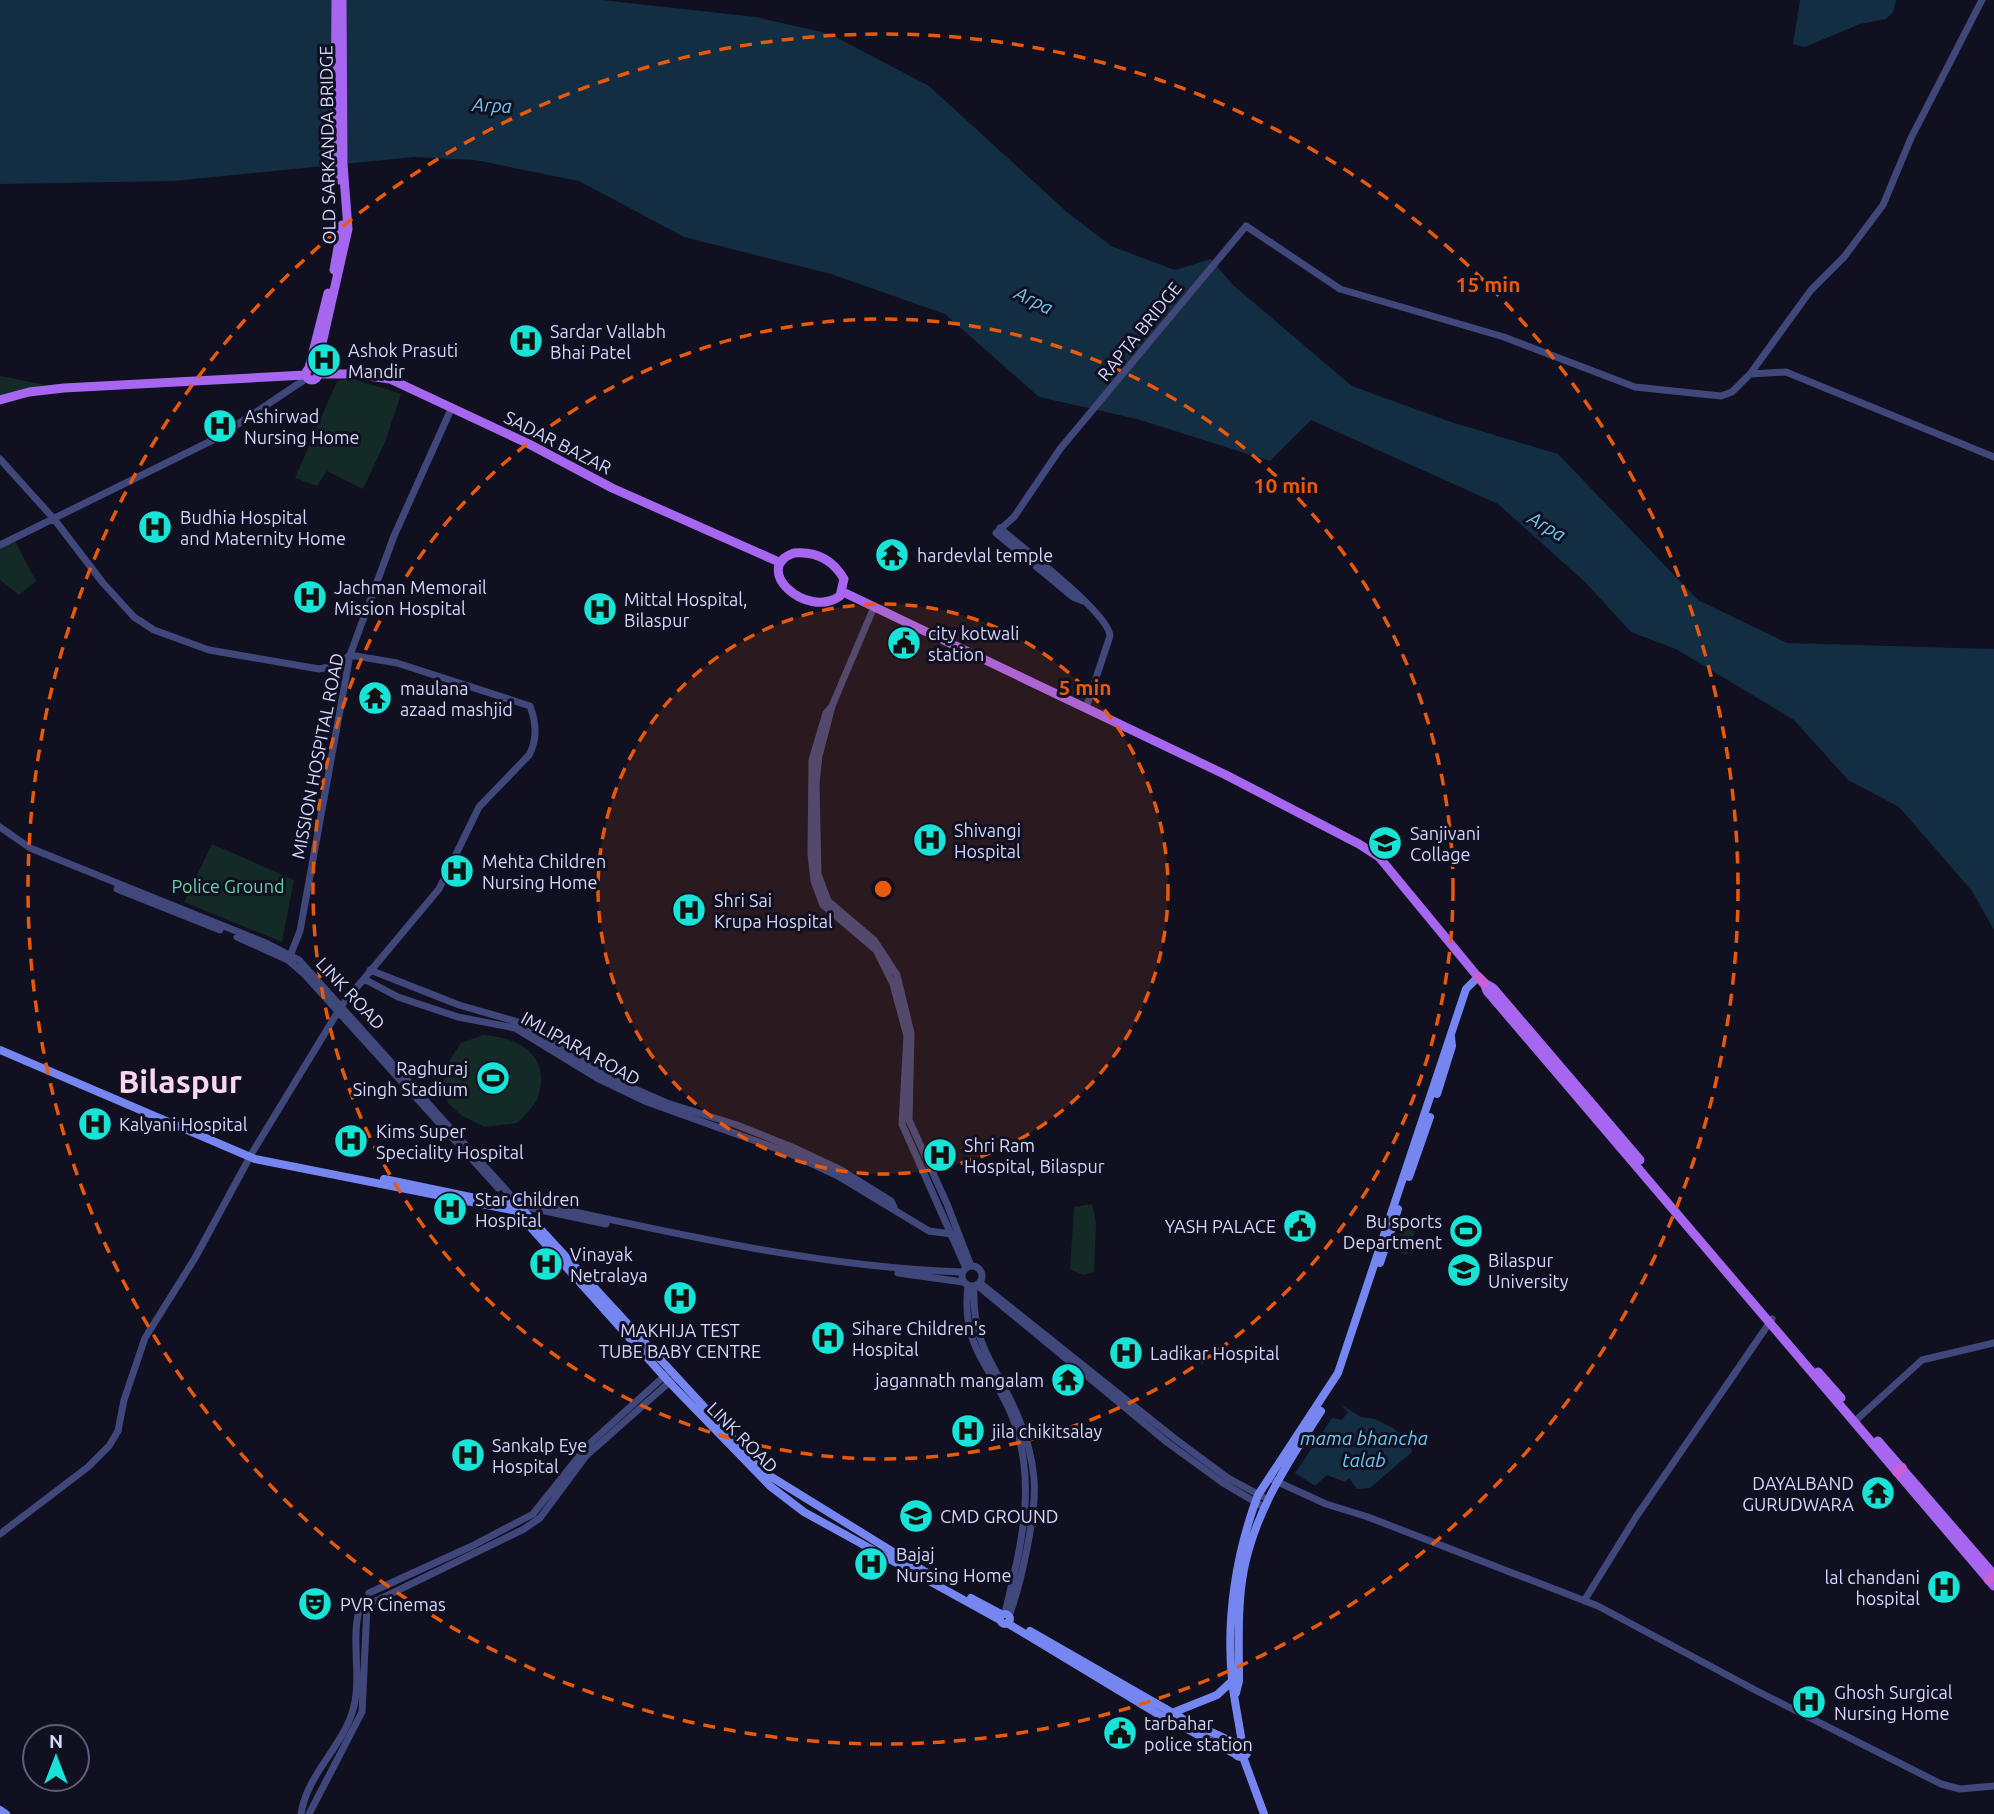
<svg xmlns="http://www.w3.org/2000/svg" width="1994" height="1814" font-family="Ubuntu,sans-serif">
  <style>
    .green { fill: #132a26 }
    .water { fill: #132d42 }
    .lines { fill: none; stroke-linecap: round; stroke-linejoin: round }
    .tertiary { stroke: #3f477b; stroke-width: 7 }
    .secondary { stroke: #7586f1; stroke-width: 8 }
    .primary { stroke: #a666f0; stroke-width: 9 }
    .trunk { stroke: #ca60d5; stroke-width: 10 }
    .ring { fill: none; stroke: #e8590c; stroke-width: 3.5; stroke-dasharray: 12 9 }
    .labels { text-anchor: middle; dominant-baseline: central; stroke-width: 6; stroke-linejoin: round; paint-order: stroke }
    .street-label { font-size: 18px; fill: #d4d6fb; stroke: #101021 }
    .poi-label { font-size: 18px; fill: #d4d6fb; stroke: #101021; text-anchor: start }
    .park-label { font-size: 18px; fill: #68d3a7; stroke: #101021 }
    .water-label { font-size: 19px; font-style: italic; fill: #6dc9f0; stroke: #101021 }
    .town-label { font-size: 32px; font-weight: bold; fill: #fbd6f3; stroke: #101021 }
    .centre { fill: #e8590c; stroke: #101021; stroke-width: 3.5 }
    .ring-label { font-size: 21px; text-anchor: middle; font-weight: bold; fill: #e8590c; stroke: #101021; stroke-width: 6; stroke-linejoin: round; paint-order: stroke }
  </style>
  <rect width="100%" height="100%" fill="#101021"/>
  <path class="green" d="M0 376 46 385 0 397Z
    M350 378 401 394 385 442 363 489 327 471 317 486 295 478 337 381Z
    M15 541 36 581 19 595 0 580V548Z
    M212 844 294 880 282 942 184 902Z
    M483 1035C519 1037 552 1056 538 1097 535 1106 524 1116 517 1123L485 1127 462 1116 448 1103 443 1083 449 1061 461 1043Z
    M1092 1204 1096 1223 1094 1272 1083 1275 1070 1269 1074 1207Z
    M1403 1225 1416 1229 1407 1255 1394 1250Z"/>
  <path class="water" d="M0 0H602L756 17 830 34 929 86 1068 213 1111 246 1175 270 1211 259 1233 285 1352 386 1448 421 1558 454 1698 600 1787 643 1994 649V930L1972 891 1899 807 1848 780 1794 720 1676 649 1631 632 1585 582 1498 504 1311 420 1270 461 1137 419 1039 397 945 314 831 274 684 237 579 181 475 160 414 157 173 181 0 184Z
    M1800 0H1896L1893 12 1886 19 1860 24 1805 47 1793 44Z
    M1340 1404 1361 1417 1375 1419 1393 1428 1409 1441 1412 1452 1370 1488 1357 1489 1349 1478 1345 1482 1327 1475 1315 1486 1295 1473 1332 1418 1342 1420 1348 1412Z"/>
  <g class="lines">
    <path class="tertiary" d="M1751 374 1786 372 1994 457
      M0 459 54 519 103 583 134 617 154 630 209 650 319 669 338 665 350 655 397 663 530 706C536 722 538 739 529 755L479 807 439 889 342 1005 252 1153 195 1258 145 1338 124 1400 118 1431 109 1446 88 1467 0 1534
      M1000 528C1021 547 1109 613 1110 636L1086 708
      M0 545 217 438 307 378
      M1083 601 1073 597 996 533 1014 517 1060 449 1246 226 1340 289 1504 337 1635 387 1721 396 1732 392 1750 374 1811 290 1844 257 1883 205 1911 138 1982 0
      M874 607 832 706 819 756 816 784 818 874 828 901 874 940 897 975 911 1033 909 1120 947 1204 971 1266
      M832 706 826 713 812 760 811 854 814 881 823 905 876 950 893 984 907 1036 902 1124 966 1268
      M0 827 30 848 266 943 299 960 514 1199
      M117 889 220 930
      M237 937 288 960 305 975 498 1188
      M290 956 300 931 350 655 394 536 452 407
      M370 970 459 1005 518 1022 612 1079 667 1103 737 1125 792 1147 841 1170 891 1201 894 1207
      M364 979 398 997 458 1017 515 1028 597 1078 647 1102 789 1153 838 1176 929 1231 959 1235
      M520 1200C663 1231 815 1267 962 1272
      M522 1206 606 1224
      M962 1276a10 10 0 1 1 20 0a10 10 0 1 1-20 0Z
      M898 1273 963 1282
      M980 1283 1174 1438 1228 1478 1267 1499
      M977 1285 1168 1443 1223 1483 1264 1507
      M968 1286C960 1352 996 1369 1015 1424 1037 1489 1020 1549 1005 1613
      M974 1286C972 1347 994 1361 1016 1412 1025 1432 1032 1456 1034 1479 1037 1512 1021 1584 1009 1616
      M1854 1422 1922 1360 1994 1343
      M1269 1478 1326 1504 1368 1517 1598 1606 1755 1690 1941 1784 1960 1789 1994 1786
      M369 1593 472 1546 533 1514 588 1445 671 1370
      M376 1601 524 1529 540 1518 586 1456 673 1379
      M1584 1601 1636 1517 1772 1319
      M301 1814C307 1775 340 1749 352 1713 364 1678 348 1636 362 1601
      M309 1814 362 1712 367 1607"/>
    <path class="secondary" d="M0 1050 255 1159 512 1210
      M1437 1094 1452 1046 1451 1037
      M1409 1177 1430 1117
      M384 1179 509 1205
      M509 1205a6 6 0 1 1 12 0a6 6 0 1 1-12 0Z
      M521 1208 765 1473 932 1576
      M516 1211 669 1382 770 1486 804 1512 1000 1620
      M1380 1263 1398 1209
      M971 1598 1001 1614
      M1000 1619a5 5 0 1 1 10 0a5 5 0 1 1-10 0Z
      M1007 1623 1158 1714 1235 1754
      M1030 1631 1185 1720 1237 1744
      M1236 1693 1239 1681C1239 1644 1237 1605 1244 1569 1256 1509 1289 1461 1321 1411
      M1172 1713 1217 1695 1232 1681
      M1234 1750a7 7 0 1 1 14 0a7 7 0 1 1-14 0Z
      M1242 1743C1239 1722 1234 1700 1232 1680 1226 1618 1236 1553 1258 1495L1338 1373 1466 989 1478 977
      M1243 1757 1264 1814
      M0 1810 6 1814"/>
    <path class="primary" d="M336 0 335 134 340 180
      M334 270 342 225
      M306 374a6 6 0 1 1 12 0a6 6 0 1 1-12 0Z
      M309 368 328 293
      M316 370 348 229 343 164 342 0
      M318 374H355L390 379 529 444 612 488 779 562
      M0 400 29 392 64 388 305 375
      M794 553C816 551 833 560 844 579L840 596C806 620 751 568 794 553Z
      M843 592 1226 775 1359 844 1379 857 1478 977
      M1484 983 1487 991 1994 1586
      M1484 983 1493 988 1640 1160
      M1818 1372 1841 1398
      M1878 1441 1994 1575"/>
    <path class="trunk" d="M1478 977 1484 983
      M1897 1472 1902 1468
      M1989 1580 1994 1575"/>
  </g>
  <circle cx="883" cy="889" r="285" fill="#e8590c" fill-opacity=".12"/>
  <g class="ring">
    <circle cx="883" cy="889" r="285"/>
    <circle cx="883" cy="889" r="570"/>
    <circle cx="883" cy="889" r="855"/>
  </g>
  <defs>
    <g id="hospital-disc" transform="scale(1.75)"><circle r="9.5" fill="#17e4d7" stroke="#101021"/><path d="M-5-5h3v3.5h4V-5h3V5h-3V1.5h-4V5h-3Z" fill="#111"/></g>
    <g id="temple-disc" transform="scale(1.75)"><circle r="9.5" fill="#17e4d7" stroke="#101021"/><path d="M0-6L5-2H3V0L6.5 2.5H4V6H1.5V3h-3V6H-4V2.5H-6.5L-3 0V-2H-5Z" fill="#111"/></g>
    <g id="civic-disc" transform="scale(1.75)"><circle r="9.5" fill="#17e4d7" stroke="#101021"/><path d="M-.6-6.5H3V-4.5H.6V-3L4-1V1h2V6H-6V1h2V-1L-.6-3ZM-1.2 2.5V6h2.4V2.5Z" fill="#111"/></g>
    <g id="university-disc" transform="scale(1.75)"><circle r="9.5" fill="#17e4d7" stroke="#101021"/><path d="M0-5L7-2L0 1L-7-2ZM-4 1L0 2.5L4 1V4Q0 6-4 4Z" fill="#111"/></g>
    <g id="stadium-disc" transform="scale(1.75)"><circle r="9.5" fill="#17e4d7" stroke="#101021"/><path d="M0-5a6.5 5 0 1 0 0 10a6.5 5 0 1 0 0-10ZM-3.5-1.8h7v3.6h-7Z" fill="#111"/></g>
    <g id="theatre-disc" transform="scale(1.75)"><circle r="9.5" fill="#17e4d7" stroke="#101021"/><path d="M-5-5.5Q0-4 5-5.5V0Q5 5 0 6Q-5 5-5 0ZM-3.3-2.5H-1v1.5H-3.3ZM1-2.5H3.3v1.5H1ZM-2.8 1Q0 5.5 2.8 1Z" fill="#111"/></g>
  </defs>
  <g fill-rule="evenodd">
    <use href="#hospital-disc" x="526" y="341"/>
    <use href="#hospital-disc" x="324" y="360"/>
    <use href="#hospital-disc" x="220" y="426"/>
    <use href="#hospital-disc" x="155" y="527"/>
    <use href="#temple-disc" x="892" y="555"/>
    <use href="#hospital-disc" x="310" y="597"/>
    <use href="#hospital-disc" x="600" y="609"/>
    <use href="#civic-disc" x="904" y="643"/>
    <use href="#temple-disc" x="375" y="698"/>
    <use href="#hospital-disc" x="930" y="840"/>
    <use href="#university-disc" x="1385" y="843"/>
    <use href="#hospital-disc" x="457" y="871"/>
    <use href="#hospital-disc" x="689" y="910"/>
    <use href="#stadium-disc" x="493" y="1078"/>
    <use href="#hospital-disc" x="95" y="1124"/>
    <use href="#hospital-disc" x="351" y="1141"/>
    <use href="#hospital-disc" x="940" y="1155"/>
    <use href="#hospital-disc" x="450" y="1209"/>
    <use href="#civic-disc" x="1300" y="1226"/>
    <use href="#stadium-disc" x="1466" y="1231"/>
    <use href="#hospital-disc" x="546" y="1264"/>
    <use href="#university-disc" x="1464" y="1270"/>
    <use href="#hospital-disc" x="680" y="1298"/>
    <use href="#hospital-disc" x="828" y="1338"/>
    <use href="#hospital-disc" x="1126" y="1353"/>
    <use href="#temple-disc" x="1068" y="1380"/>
    <use href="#hospital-disc" x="968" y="1431"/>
    <use href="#hospital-disc" x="468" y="1455"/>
    <use href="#temple-disc" x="1878" y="1493"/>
    <use href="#university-disc" x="916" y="1516"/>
    <use href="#hospital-disc" x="871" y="1564"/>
    <use href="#hospital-disc" x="1944" y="1587"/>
    <use href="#theatre-disc" x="315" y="1604"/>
    <use href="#hospital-disc" x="1809" y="1702"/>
    <use href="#civic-disc" x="1120" y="1733"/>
  </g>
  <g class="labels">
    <g class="street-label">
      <text transform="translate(327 145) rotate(-91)">OLD SARKANDA BRIDGE</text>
      <text transform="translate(1139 331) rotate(-51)">RAPTA BRIDGE</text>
      <text transform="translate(558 442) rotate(27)">SADAR BAZAR</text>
      <text transform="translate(317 756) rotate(-79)">MISSION HOSPITAL ROAD</text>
      <text transform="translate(351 993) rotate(47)">LINK ROAD</text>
      <text transform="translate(581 1048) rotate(29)">IMLIPARA ROAD</text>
      <text transform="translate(743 1437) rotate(45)">LINK ROAD</text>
    </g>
    <g class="poi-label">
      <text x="550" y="331">Sardar Vallabh<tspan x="550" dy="21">Bhai Patel</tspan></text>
      <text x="348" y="350">Ashok Prasuti<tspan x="348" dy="21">Mandir</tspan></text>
      <text x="244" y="416">Ashirwad<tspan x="244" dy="21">Nursing Home</tspan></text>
      <text x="180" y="517">Budhia Hospital<tspan x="180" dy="21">and Maternity Home</tspan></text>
      <text x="917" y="555">hardevlal temple</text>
      <text x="334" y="587">Jachman Memorail<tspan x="334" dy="21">Mission Hospital</tspan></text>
      <text x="624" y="599">Mittal Hospital,<tspan x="624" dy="21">Bilaspur</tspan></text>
      <text x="928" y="633">city kotwali<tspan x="928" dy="21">station</tspan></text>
      <text x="400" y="688">maulana<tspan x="400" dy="21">azaad mashjid</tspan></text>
      <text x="954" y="830">Shivangi<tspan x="954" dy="21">Hospital</tspan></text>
      <text x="1410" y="833">Sanjivani<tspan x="1410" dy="21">Collage</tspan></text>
      <text x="482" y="861">Mehta Children<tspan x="482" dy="21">Nursing Home</tspan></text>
      <text x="714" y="900">Shri Sai<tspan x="714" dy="21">Krupa Hospital</tspan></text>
      <text x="468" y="1068" text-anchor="end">Raghuraj<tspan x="468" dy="21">Singh Stadium</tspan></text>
      <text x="119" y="1124">Kalyani Hospital</text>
      <text x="376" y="1131">Kims Super<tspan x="376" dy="21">Speciality Hospital</tspan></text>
      <text x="964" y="1145">Shri Ram<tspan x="964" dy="21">Hospital, Bilaspur</tspan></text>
      <text x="475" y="1199">Star Children<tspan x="475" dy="21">Hospital</tspan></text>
      <text x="1442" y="1221" text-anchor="end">Bu sports<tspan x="1442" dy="21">Department</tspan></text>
      <text x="1276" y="1226" text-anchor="end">YASH PALACE</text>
      <text x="570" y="1254">Vinayak<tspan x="570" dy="21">Netralaya</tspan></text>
      <text x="1488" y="1260">Bilaspur<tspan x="1488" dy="21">University</tspan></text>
      <text x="852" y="1328">Sihare Children's<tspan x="852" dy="21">Hospital</tspan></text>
      <text x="680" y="1330" text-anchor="middle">MAKHIJA TEST<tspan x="680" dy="21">TUBE BABY CENTRE</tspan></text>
      <text x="1150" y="1353">Ladikar Hospital</text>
      <text x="1044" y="1380" text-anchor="end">jagannath mangalam</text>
      <text x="992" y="1431">jila chikitsalay</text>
      <text x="492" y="1445">Sankalp Eye<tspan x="492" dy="21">Hospital</tspan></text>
      <text x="1854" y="1483" text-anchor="end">DAYALBAND<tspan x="1854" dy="21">GURUDWARA</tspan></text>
      <text x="940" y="1516">CMD GROUND</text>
      <text x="896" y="1554">Bajaj<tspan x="896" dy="21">Nursing Home</tspan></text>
      <text x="1920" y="1577" text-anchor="end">lal chandani<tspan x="1920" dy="21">hospital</tspan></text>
      <text x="340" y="1604">PVR Cinemas</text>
      <text x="1834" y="1692">Ghosh Surgical<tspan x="1834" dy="21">Nursing Home</tspan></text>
      <text x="1144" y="1723">tarbahar<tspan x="1144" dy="21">police station</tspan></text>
    </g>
    <g class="park-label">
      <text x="228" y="886">Police Ground</text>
    </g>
    <g class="water-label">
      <text transform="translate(492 105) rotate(3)">Arpa</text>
      <text transform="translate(1034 300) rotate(26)">Arpa</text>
      <text transform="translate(1547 526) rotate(30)">Arpa</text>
      <text x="1364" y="1438">mama bhancha<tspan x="1364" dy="22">talab</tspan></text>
    </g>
    <g class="town-label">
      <text x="180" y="1081">Bilaspur</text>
    </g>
  </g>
  <circle cx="883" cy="889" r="10" class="centre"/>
  <g class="ring-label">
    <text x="1488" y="292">15 min</text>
    <text x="1286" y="493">10 min</text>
    <text x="1085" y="695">5 min</text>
  </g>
  <g transform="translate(56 1758)"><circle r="33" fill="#101021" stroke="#5e5f78" stroke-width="2"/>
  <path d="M0-5L12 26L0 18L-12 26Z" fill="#17e4d7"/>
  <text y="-10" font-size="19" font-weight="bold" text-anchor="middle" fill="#d4d6fb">N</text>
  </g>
</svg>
